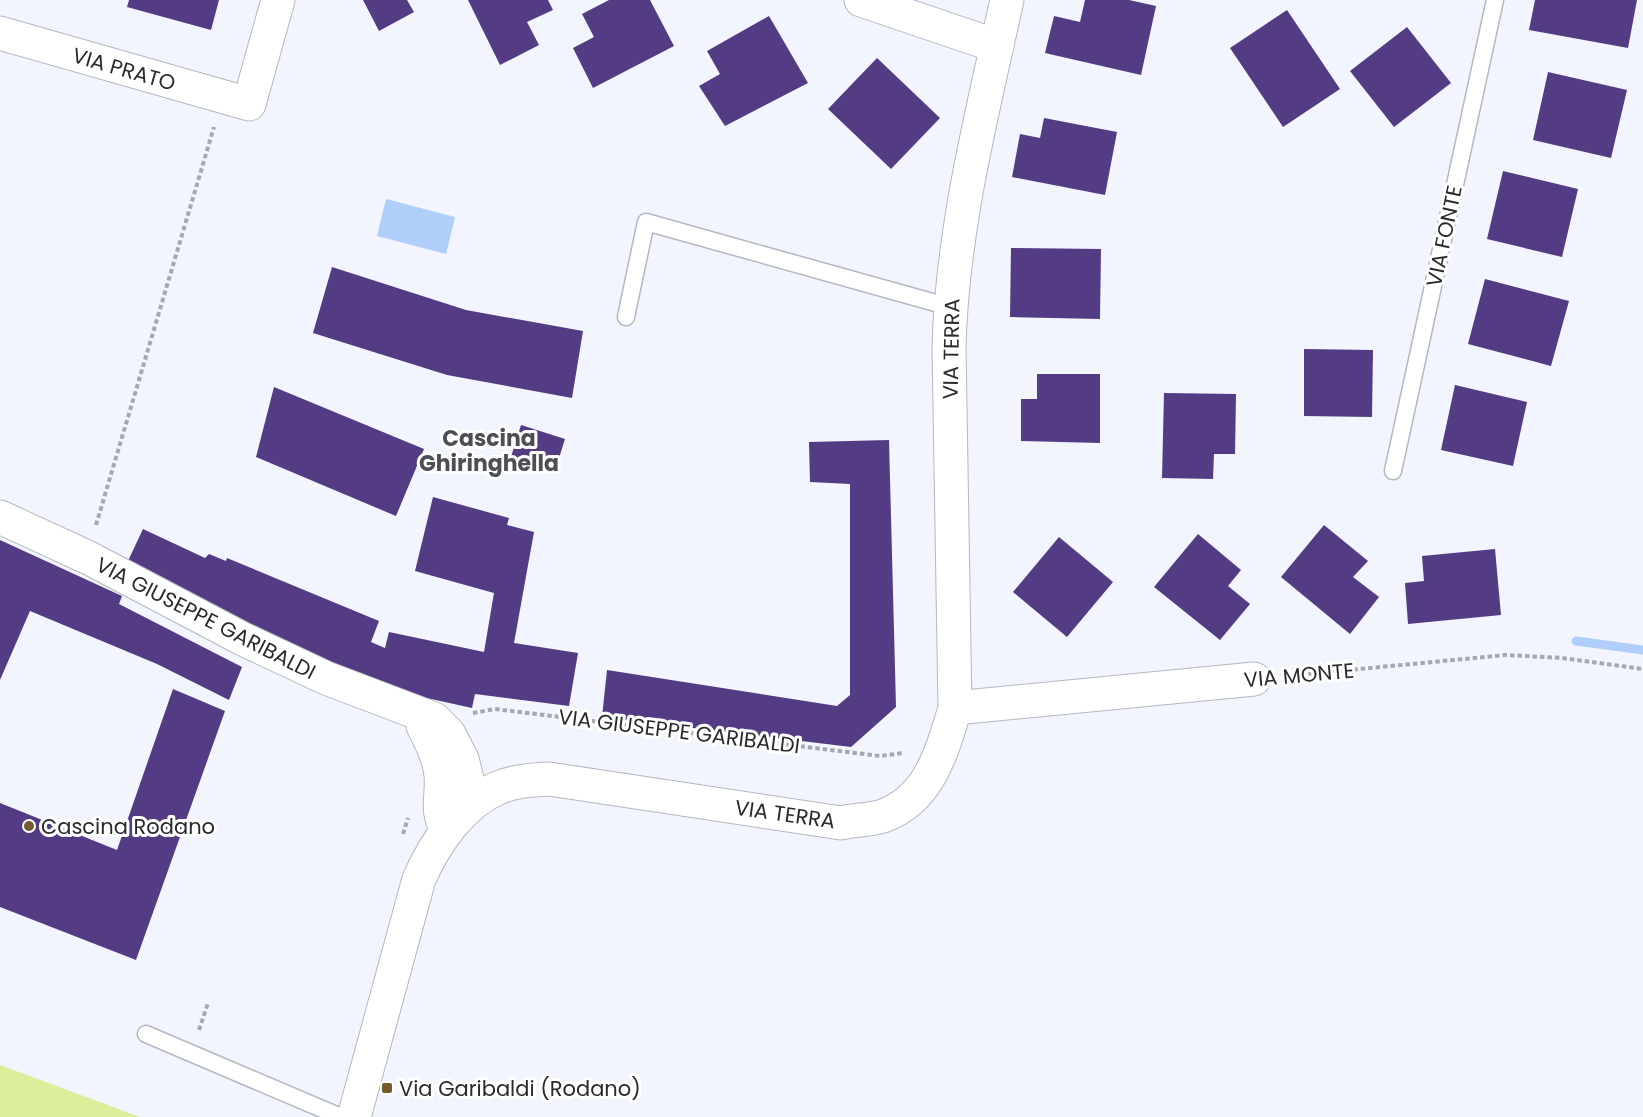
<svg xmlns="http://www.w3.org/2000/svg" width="1643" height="1117" font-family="Poppins,sans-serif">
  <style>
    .green { fill: #dbee9b }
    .water { fill: #afcefa }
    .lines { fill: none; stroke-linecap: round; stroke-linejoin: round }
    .stream { stroke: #afcefa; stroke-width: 9 }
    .building { fill: #543c84 }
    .lane-casing { stroke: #b5b7c1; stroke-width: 19 }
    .street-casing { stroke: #b5b7c1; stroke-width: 35 }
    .secondary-casing { stroke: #b5b7c1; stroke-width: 35 }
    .path { stroke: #a6a8af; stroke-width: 4; stroke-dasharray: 4.5 3; stroke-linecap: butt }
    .lane { stroke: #fff; stroke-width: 16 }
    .street { stroke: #fff; stroke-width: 33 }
    .secondary { stroke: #fff; stroke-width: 33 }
    .poi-dot { fill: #76592d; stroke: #fff; stroke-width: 2 }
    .labels { text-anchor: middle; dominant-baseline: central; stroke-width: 6; stroke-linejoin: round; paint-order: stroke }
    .street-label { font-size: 21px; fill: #2b2b2f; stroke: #fff }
    .poi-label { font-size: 21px; fill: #2b2b2f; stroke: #fff; text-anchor: start }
    .neighbourhood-label { font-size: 22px; font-weight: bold; fill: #4c4e56; stroke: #fff }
  </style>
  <rect width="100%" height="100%" fill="#f2f4fe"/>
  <path class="green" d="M0 1065 140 1117H0Z"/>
  <path class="water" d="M386 199 455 217 446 254 377 236Z"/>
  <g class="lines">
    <path class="stream" d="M1576 641 1643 650"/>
  </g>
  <path class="building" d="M129 0H219L211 30 127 7Z
    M363 0H407L414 12 379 31Z
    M468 0H548L553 10 527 22 539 45 500 65Z
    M609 0H650L674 46 593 88 573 48 594 37 582 14Z
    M1085 0H1129L1156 6 1141 75 1045 53 1054 16 1080 22Z
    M1535 0H1637L1628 48 1529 30Z
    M1287 10 1340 89 1283 127 1230 48Z
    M769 16 808 83 725 126 699 86 720 74 707 51Z
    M1407 27 1451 83 1394 127 1350 71Z
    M877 58 940 118 891 169 828 109Z
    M1548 72 1627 90 1611 158 1533 140Z
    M1044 118 1117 132 1105 195 1012 177 1020 134 1040 138Z
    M1503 171 1578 189 1562 257 1487 239Z
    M1011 248 1101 249 1100 319 1010 317Z
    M332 267 466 310 583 331 572 398 447 375 313 333Z
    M1485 279 1569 301 1551 366 1468 344Z
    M1304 349 1373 350 1372 417 1304 416Z
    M1037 374H1100V443L1021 441V399H1037Z
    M1455 385 1527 402 1513 466 1441 450Z
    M274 387 424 449 396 516 256 457Z
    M1164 393 1236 394 1235 454H1214L1213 479 1162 478Z
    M521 425 565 439 554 474 510 460Z
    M889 440 896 707 851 747 602 717 607 670 837 706 850 695V484L810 482 809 442Z
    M433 497 509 518 507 525 534 532 514 643 578 653 569 706 475 694 472 708 377 687 127 563 143 529 205 558 209 554 226 561 227 558 379 621 371 642 385 648 389 632 484 652 494 593 415 571Z
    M1324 525 1368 561 1353 577 1379 597 1350 634 1281 577Z
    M1198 534 1241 570 1228 586 1250 604 1220 640 1154 587Z
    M1059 537 1113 582 1067 637 1013 592Z
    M0 540 122 596 119 604 242 667 229 700 157 664 30 611 0 680Z
    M1495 549 1501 615 1408 624 1405 583 1424 581 1422 556Z
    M173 689 225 711 136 960 0 907V803L117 850Z"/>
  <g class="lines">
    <g class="lane-casing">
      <path id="lane" d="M626 317 646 222 950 307
        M1393 471 1495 0
        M146 1034 341 1117"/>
    </g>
    <g class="street-casing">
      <path id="street" d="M861 0 997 46
        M0 33 249 104 278 0
        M0 517 89 558 243 639 326 678 434 719 449 734 462 759 473 803
        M955 708 1254 679
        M423 726C431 742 439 757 441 775 443 799 435 808 447 831"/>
    </g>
    <g class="secondary-casing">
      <path id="secondary" d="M354 1117 419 879C435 843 461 804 498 788 514 781 532 780 549 779L841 823C854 820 870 820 883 816 930 799 942 751 955 708L949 347C952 230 982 114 1007 0"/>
    </g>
    <path class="path" d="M96 525 214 127
      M1286 676 1506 655 1562 658 1643 669
      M473 713 495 709 880 756 903 753
      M403 834 408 818
      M199 1030 208 1003"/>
    <use href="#lane" class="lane"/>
    <use href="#street" class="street"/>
    <use href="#secondary" class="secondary"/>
  </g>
  <g class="poi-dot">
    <circle cx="29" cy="826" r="6"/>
    <rect x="381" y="1082" width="12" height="12" rx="3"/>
  </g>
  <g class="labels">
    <g class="street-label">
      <text transform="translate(124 69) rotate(16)">VIA PRATO</text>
      <text transform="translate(1444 236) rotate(-78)">VIA FONTE</text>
      <text transform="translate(951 349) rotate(-89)">VIA TERRA</text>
      <text transform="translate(206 618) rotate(27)">VIA GIUSEPPE GARIBALDI</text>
      <text transform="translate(1299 675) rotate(-5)">VIA MONTE</text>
      <text transform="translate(679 731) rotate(7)">VIA GIUSEPPE GARIBALDI</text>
      <text transform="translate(785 814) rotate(8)">VIA TERRA</text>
    </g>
    <g class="poi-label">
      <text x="41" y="826">Cascina Rodano</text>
      <text x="399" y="1088">Via Garibaldi (Rodano)</text>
    </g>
    <g class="neighbourhood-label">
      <text x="489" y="438">Cascina<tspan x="489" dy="25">Ghiringhella</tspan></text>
    </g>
  </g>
</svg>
